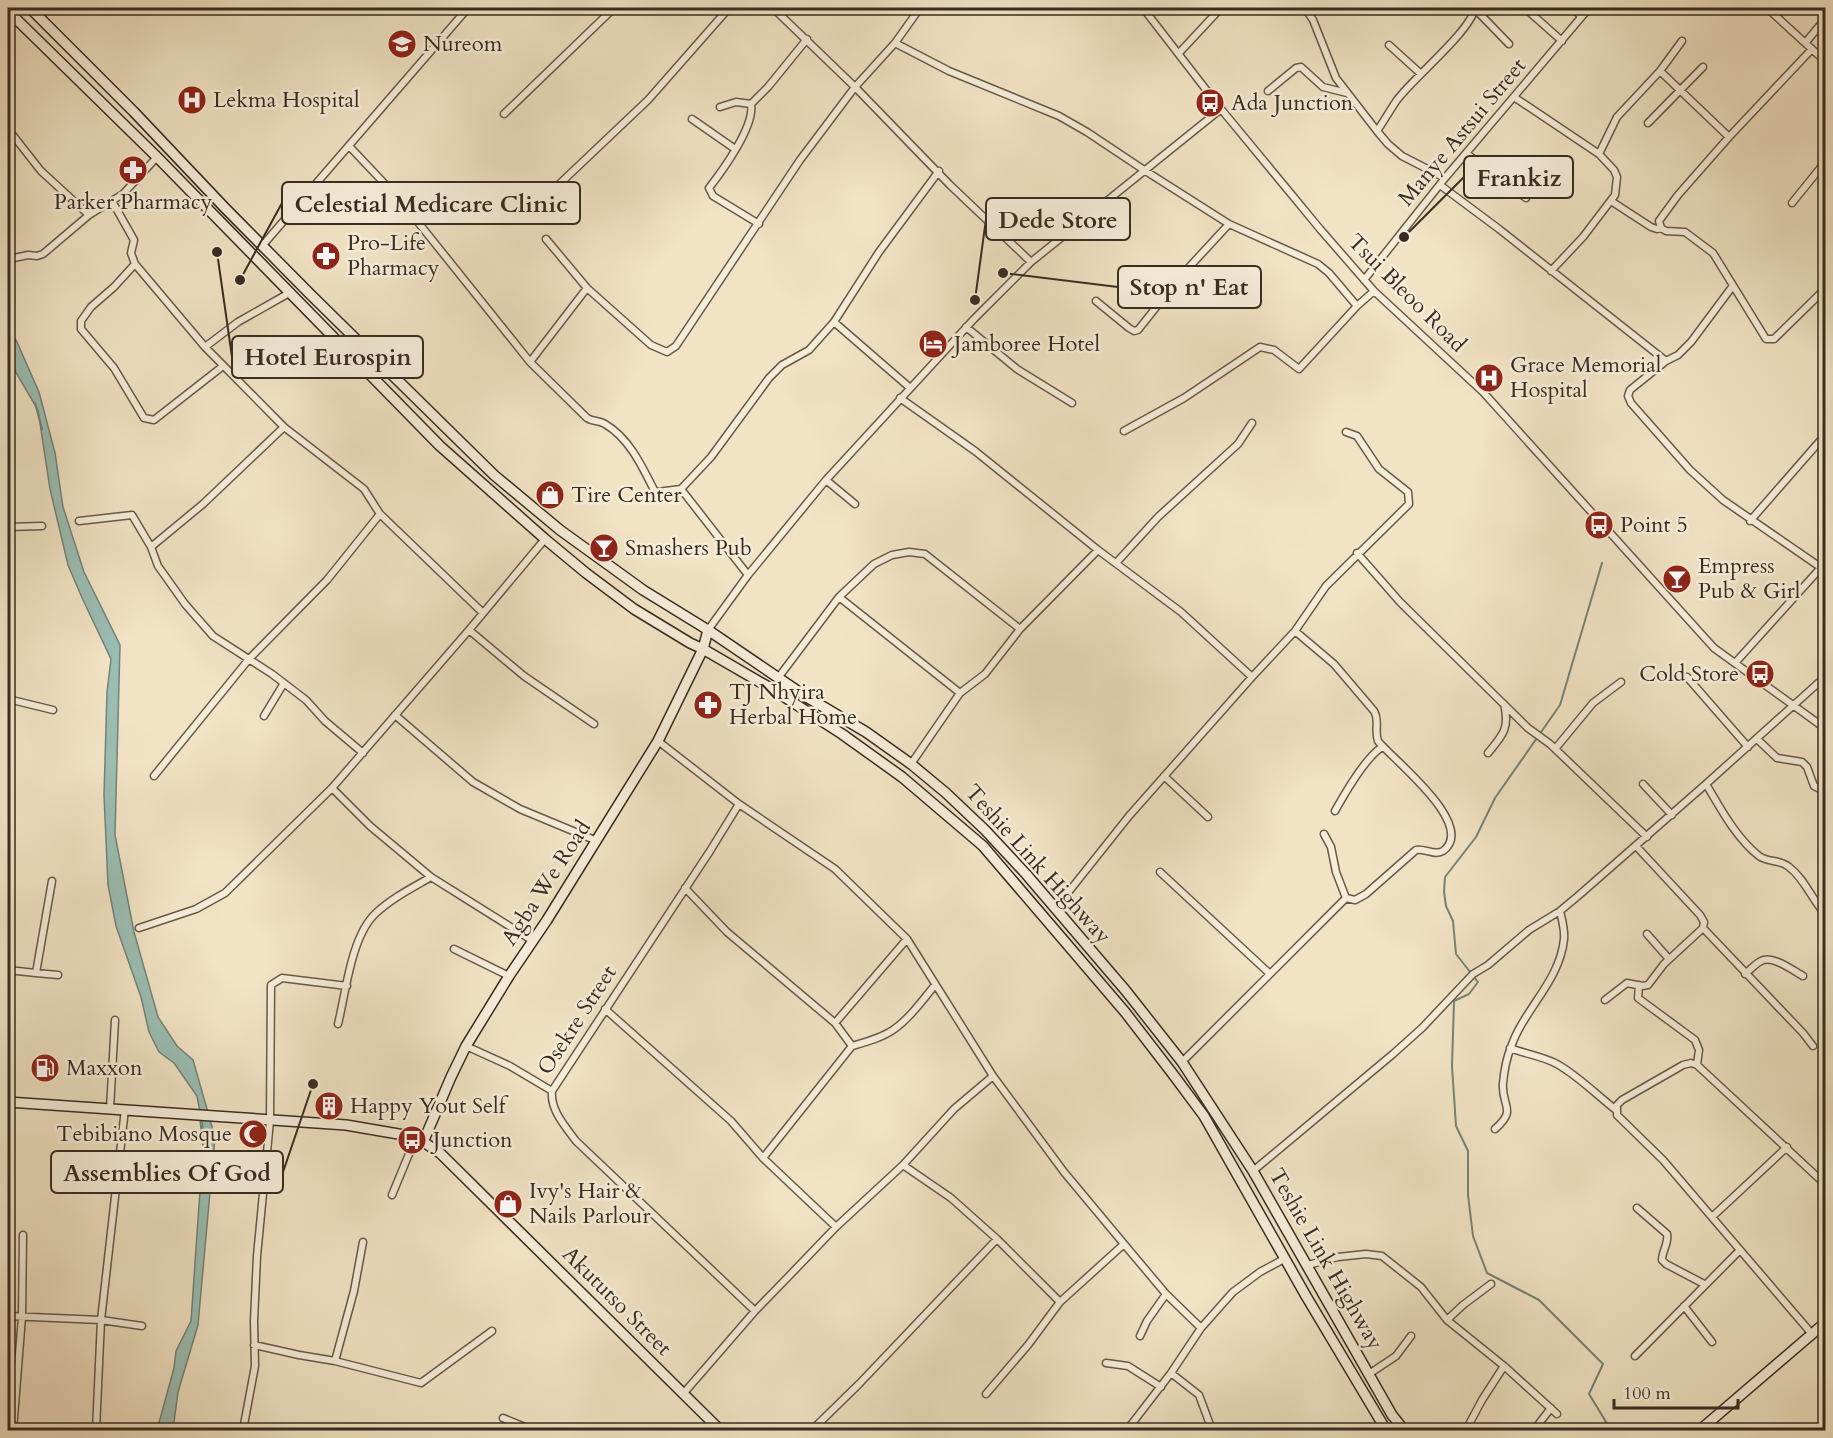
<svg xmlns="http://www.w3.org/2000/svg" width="1833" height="1438" font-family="Cardo,serif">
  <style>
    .water { fill: #9bbeb4; stroke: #738479; stroke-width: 1.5 }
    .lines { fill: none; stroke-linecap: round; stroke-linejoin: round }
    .stream { stroke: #738479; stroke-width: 2 }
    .street-casing { stroke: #665a4a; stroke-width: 9 }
    .secondary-casing { stroke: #382c21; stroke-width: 12 }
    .street { stroke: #f6edd9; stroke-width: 6 }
    .secondary { stroke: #f6edd9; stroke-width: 9 }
    .labels { text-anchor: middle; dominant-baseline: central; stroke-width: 5; stroke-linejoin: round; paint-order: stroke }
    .poi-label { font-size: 22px; fill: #382c21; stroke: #f6edd9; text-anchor: start }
    .street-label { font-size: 22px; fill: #382c21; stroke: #f6edd9 }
    .leader { fill: none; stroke: #382c21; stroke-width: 2 }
    .callout-dot { fill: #382c21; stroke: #f6edd9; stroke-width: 2 }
    .callout { fill: #f6edd9; stroke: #382c21; stroke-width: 2 }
    .callout-label { font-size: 24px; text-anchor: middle; font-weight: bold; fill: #382c21 }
  </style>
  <rect width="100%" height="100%" fill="#f1e3c4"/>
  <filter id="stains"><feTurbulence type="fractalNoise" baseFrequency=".00333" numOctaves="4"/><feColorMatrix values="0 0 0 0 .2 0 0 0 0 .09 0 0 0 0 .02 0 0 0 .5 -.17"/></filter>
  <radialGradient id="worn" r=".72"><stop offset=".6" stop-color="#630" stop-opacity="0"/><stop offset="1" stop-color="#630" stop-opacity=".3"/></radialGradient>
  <path class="water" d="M8 331 16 340 39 392 55 453 63 507 84 572 120 645 115 835 134 932 158 1017 177 1046 193 1060 215 1137 198 1325 178 1392 173 1430H157L174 1368 176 1351 191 1321 204 1133 197 1096 174 1063 159 1052 149 1032 141 997 116 926 108 885 104 795 107 692 111 659 83 600 68 565 50 489 38 410 8 359Z"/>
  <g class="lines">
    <path class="stream" d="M35 403 42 429
      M1602 563 1560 705 1495 798 1476 837 1445 877 1444 892 1446 906 1453 921 1456 954 1478 982 1469 994 1454 1001 1452 1066 1456 1126 1468 1151V1195L1473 1236 1487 1273 1539 1300 1603 1364 1589 1394 1611 1430
      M200 1118 203 1145"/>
    <g class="street-casing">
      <path id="street" d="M1143 8 1221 109 1320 229 1374 291 1483 392 1714 648 1826 729
        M1305 8 1313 20 1336 78 1377 131 1388 144 1402 156 1445 178
        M1525 8 1562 41
        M1572 8 1581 16
        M1767 8 1826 62
        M1475 9 1509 44
        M1806 42 1826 18
        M895 43 920 8
        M1389 45 1421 74
        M1812 49 1729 137 1678 195 1659 221 1661 228 1666 231 1685 232 1713 253 1766 339H1774L1826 288
        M1179 53 1221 8
        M1660 71 1729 137
        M1268 91 1296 68 1301 67 1323 87 1347 93
        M1514 97 1599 154
        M751 104C755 126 723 170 709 188L713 196 759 224
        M720 107 736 102 751 104 768 87 807 39
        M504 114 614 8
        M692 119 735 149
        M1648 123 1703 67
        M8 129 41 171 89 215
        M1377 131C1384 121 1390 110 1397 100 1414 77 1470 32 1475 8
        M349 146 401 201 530 362 587 418C593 422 599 420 605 424 629 438 642 466 654 490L657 492 681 489 748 575
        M1467 154 1526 198
        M1440 185 1499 229 1666 361
        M112 201 134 240 131 253 135 264 205 347 284 427
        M1611 201 1651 227 1657 229 1661 228
        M1792 203 1826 161
        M533 209 648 100 729 8
        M546 239 587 288 651 345 667 352 676 346 800 160 855 87 773 8
        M262 246 468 8
        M9 259 28 255 37 256 43 254 89 215 123 194 157 157
        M1031 262 950 185 855 87 895 43 949 71 1059 116 1087 132 1144 170 1229 224 1318 264 1329 273 1357 306
        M135 264 114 287 91 307 81 321V329L114 368 144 418 154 420 223 366
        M1551 271 1583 237 1615 195 1617 177 1614 170 1599 154 1617 117 1660 71 1682 41
        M1364 280 1445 178 1589 8
        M1732 287 1691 342 1678 355 1666 361 1630 390 1628 396 1631 403 1690 470 1723 500 1826 571
        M1096 301 1129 328 1134 331 1138 330 1181 276 1229 224
        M834 322 879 252 939 171
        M966 327 1017 369 1072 403
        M205 347 238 322 291 292
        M530 362 587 288
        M900 398 975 451 1098 550 1181 612 1252 677
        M1124 431 1184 398 1260 347 1274 350 1299 369 1357 306 1374 291
        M826 480 855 504
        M681 489 711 457 769 378 782 365 809 350 834 322 909 387
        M79 521 132 515 151 547
        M1750 521 1826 434
        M8 527 42 526
        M1357 553 1400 602 1528 728 1550 744 1647 837
        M1116 563 1158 517 1238 444 1252 423
        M839 597 960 693
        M469 630 524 676 594 724
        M708 630 748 575 826 480 974 319 1031 262 1221 109
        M1735 663 1826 562
        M1687 677 1748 747
        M778 678 839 597 874 564 892 555 909 552 925 554 1020 629 1098 550
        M8 699 53 710
        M395 715 473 782 520 809 597 841
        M264 716 284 683
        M1757 739 1777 758 1802 762 1807 767 1814 786 1826 792
        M658 741 739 804 835 869 907 939 993 1076 954 1109 903 1165 836 1227 789 1276 755 1311 683 1394
        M1555 749 1593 703 1621 682
        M363 753 325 721 306 700 272 674 213 636 185 604 168 580 158 566 151 547 203 504 284 427 364 489 380 514 483 613
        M1488 753C1503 735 1510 728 1504 704
        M911 764 960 693 985 674 1020 629
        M154 776 249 659 327 580 380 514
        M1164 776 1208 817
        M1643 784 1672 815
        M1706 784C1721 809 1736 838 1759 856 1768 863 1780 859 1789 867 1805 879 1812 900 1826 915
        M332 788 370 826 431 877 533 941
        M739 804 710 851 552 1091C550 1110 565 1126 576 1141L755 1311
        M1335 811C1345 793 1365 758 1382 747
        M1324 834 1331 847 1336 872 1346 898
        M1636 846 1700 915 1704 922 1703 928 1803 1033 1813 1046
        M1160 872 1269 973
        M685 888 727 932 835 1023 852 1046 763 1158
        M1055 909 1129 816 1252 677 1295 631 1326 586 1409 504 1408 492 1379 469 1357 436 1346 432
        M139 928 196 909 225 893 332 788 469 630 545 539
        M1647 934 1669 959
        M454 949 509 976
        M8 970 36 973 52 881
        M36 973 58 975
        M1745 974C1750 970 1755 964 1761 961 1773 955 1792 970 1803 976
        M1639 985 1638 998 1695 1040 1699 1050 1697 1065
        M1605 1000 1627 983 1642 986 1648 985 1664 964 1703 928
        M605 1009 731 1121 763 1158 836 1227
        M835 1023 907 939
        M338 1024C346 992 351 936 376 913 392 898 412 888 431 877
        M466 1046 510 1066 552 1091
        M852 1046C866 1042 881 1038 893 1030 909 1019 922 1001 935 985
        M1510 1048C1526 1054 1541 1056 1555 1063 1575 1073 1598 1096 1616 1110
        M1182 1062 1346 898 1355 900 1366 894 1416 850C1424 848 1435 856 1443 851 1478 825 1392 759 1378 741 1374 730 1380 721 1374 711L1334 664 1295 631
        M993 1076 1064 1172 1124 1244
        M110 1109 115 1020
        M1495 1129C1518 1109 1501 1107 1503 1083 1504 1072 1507 1057 1511 1047 1524 1009 1560 981 1564 939 1565 930 1562 920 1560 911
        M903 1165 951 1198 997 1239 1060 1302 1124 1244 1166 1294 1201 1328
        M1253 1171 1393 1054 1422 1028 1473 974 1488 965 1529 930 1560 911 1578 896 1706 784 1826 676
        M392 1195 416 1137
        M1637 1208 1667 1234C1669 1243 1662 1251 1662 1260L1666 1264 1704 1284
        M1712 1217 1787 1147
        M1308 1265 1338 1257 1366 1254 1382 1256 1421 1287 1447 1320 1504 1366 1557 1414
        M1684 1306 1712 1342
        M8 1316 101 1320 142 1326
        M1447 1320 1463 1305 1491 1284
        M1812 1334 1663 1160 1617 1115V1105L1622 1100 1683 1065 1691 1063 1697 1065 1826 1185
        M1140 1336 1147 1321 1166 1294
        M254 1345 299 1355 335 1361 421 1383 492 1331
        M1635 1356 1740 1250
        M335 1361 354 1291 363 1242
        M1106 1363 1128 1366 1161 1387
        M1171 1373 1199 1395 1212 1430
        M1369 1374 1396 1356 1411 1336
        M986 1394 1028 1345 1060 1302
        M503 1418 532 1430
        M1563 1429 1565 1430
        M13 1430 22 1317 23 1235
        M96 1430 101 1320 125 1109
        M243 1430 255 1366 254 1321 257 1256 270 1121 271 985 282 978 347 986
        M812 1430 859 1384 997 1239
        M1127 1430 1171 1373 1201 1328 1233 1292 1260 1272 1284 1259
        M1466 1430 1482 1400 1504 1366
        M1503 1430 1507 1428 1514 1430
        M1534 1430 1551 1408"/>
    </g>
    <g class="secondary-casing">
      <path id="secondary" d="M30 8 134 112 225 208 310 294 494 475 560 530 643 590 708 630 805 696 866 732 911 764 946 793 985 830 1026 874 1126 991 1182 1062 1253 1171 1392 1415 1404 1430
        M8 11 157 157 440 446 545 539 586 573 634 609 690 643 703 649 772 689 842 734 902 777 983 846 1125 1012 1172 1073 1204 1116 1306 1296 1386 1430
        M8 1102 346 1125 416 1137 440 1153 720 1430
        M424 1140 451 1077 466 1046 509 976 547 920 658 741 703 649 708 630
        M1700 1430 1826 1322"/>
    </g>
    <use href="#street" class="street"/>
    <use href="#secondary" class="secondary"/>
  </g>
  <defs>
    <g id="school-disc" transform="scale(1.5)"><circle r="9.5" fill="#8f2418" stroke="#f6edd9"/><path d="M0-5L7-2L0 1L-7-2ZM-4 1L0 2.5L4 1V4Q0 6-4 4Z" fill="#fff"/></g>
    <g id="hospital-disc" transform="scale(1.5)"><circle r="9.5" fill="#8f2418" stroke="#f6edd9"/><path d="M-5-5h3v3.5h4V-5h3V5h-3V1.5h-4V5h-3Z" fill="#fff"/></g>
    <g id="bus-disc" transform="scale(1.5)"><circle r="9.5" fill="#8f2418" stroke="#f6edd9"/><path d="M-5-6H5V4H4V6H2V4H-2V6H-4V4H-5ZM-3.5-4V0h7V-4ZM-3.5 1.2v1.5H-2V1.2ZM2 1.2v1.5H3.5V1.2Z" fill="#fff"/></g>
    <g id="pharmacy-disc" transform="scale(1.5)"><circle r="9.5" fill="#8f2418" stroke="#f6edd9"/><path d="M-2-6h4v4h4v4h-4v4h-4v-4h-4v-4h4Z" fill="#fff"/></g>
    <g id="hotel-disc" transform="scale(1.5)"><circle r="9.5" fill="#8f2418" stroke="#f6edd9"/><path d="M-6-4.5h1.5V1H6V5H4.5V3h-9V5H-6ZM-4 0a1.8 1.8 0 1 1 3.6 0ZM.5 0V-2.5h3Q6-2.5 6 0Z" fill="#fff"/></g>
    <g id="shop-disc" transform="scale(1.5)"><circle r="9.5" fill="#8f2418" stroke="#f6edd9"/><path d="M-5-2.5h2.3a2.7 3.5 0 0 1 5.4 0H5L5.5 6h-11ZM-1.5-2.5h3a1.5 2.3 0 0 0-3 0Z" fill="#fff"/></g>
    <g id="bar-disc" transform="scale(1.5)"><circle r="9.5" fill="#8f2418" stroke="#f6edd9"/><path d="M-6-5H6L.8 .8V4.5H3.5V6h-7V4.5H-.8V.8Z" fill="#fff"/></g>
    <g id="fuel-disc" transform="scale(1.5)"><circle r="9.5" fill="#8f2418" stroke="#f6edd9"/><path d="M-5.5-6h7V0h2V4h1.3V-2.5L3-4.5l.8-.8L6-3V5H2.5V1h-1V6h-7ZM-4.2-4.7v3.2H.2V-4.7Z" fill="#fff"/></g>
    <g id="building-disc" transform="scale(1.5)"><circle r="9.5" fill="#8f2418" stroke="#f6edd9"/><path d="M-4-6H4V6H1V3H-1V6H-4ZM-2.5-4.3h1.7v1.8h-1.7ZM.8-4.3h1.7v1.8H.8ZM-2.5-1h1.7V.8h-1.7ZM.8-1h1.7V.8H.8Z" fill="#fff"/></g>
    <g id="mosque-disc" transform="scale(1.5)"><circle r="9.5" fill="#8f2418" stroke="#f6edd9"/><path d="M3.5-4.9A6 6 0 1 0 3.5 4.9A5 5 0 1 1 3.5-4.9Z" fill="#fff"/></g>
  </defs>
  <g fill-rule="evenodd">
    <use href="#school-disc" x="402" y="44"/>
    <use href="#hospital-disc" x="192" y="100"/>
    <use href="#bus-disc" x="1210" y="103"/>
    <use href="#pharmacy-disc" x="133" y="170"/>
    <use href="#pharmacy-disc" x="326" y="256"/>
    <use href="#hotel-disc" x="933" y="344"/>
    <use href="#hospital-disc" x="1489" y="378"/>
    <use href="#shop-disc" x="550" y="495"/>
    <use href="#bus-disc" x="1599" y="525"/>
    <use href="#bar-disc" x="604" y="548"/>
    <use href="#bar-disc" x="1677" y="579"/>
    <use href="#bus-disc" x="1760" y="674"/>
    <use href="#pharmacy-disc" x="708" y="705"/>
    <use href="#fuel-disc" x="45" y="1068"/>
    <use href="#building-disc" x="329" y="1106"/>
    <use href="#mosque-disc" x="253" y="1134"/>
    <use href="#bus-disc" x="412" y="1140"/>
    <use href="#shop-disc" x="508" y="1204"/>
  </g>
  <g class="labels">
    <g class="poi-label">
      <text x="423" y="44">Nureom</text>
      <text x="213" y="100">Lekma Hospital</text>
      <text x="1231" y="103">Ada Junction</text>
      <text x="133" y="202" text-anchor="middle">Parker Pharmacy</text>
      <text x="347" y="243">Pro-Life<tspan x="347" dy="25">Pharmacy</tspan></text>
      <text x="954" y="344">Jamboree Hotel</text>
      <text x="1510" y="365">Grace Memorial<tspan x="1510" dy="25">Hospital</tspan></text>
      <text x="571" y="495">Tire Center</text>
      <text x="1620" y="525">Point 5</text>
      <text x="625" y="548">Smashers Pub</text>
      <text x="1698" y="566">Empress<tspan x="1698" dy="25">Pub &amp; Girl</tspan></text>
      <text x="1739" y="674" text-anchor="end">Cold Store</text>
      <text x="729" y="692">TJ Nhyira<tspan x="729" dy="25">Herbal Home</tspan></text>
      <text x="66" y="1068">Maxxon</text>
      <text x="350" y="1106">Happy Yout Self</text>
      <text x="232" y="1134" text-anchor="end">Tebibiano Mosque</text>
      <text x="433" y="1140">Junction</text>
      <text x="529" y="1191">Ivy's Hair &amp;<tspan x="529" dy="25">Nails Parlour</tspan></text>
    </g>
    <g class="street-label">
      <text transform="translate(1462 132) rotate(-50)">Manye Astsui Street</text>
      <text transform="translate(1407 293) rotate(45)">Tsui Bleoo Road</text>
      <text transform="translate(1038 864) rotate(48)">Teshie Link Highway</text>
      <text transform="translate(546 883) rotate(-57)">Agba We Road</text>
      <text transform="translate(577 1020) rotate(-57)">Osekre Street</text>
      <text transform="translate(1326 1259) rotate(60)">Teshie Link Highway</text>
      <text transform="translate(617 1301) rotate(45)">Akututso Street</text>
    </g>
  </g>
  <path class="leader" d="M1404 237L1464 177M240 280L282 203M975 300L986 219M1003 273L1118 287M217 252L232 357M313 1084L283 1172"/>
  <g class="callout-dot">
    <circle cx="1404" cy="237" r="6"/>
    <circle cx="240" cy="280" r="6"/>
    <circle cx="975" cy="300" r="6"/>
    <circle cx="1003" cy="273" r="6"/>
    <circle cx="217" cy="252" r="6"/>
    <circle cx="313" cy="1084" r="6"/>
  </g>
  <g class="callout">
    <rect x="1464" y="156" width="109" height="42" rx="6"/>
    <rect x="282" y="182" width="298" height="42" rx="6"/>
    <rect x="986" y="198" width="144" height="42" rx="6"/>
    <rect x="1118" y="266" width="143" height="42" rx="6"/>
    <rect x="232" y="336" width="191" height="42" rx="6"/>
    <rect x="51" y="1151" width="232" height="42" rx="6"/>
  </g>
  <g class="callout-label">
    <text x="1519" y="186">Frankiz</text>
    <text x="431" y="212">Celestial Medicare Clinic</text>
    <text x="1058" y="228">Dede Store</text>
    <text x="1189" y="295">Stop n' Eat</text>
    <text x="328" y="365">Hotel Eurospin</text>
    <text x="167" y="1181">Assemblies Of God</text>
  </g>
  <rect width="1833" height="1438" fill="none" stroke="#f1e3c4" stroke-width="30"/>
  <rect x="9" y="9" width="1815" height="1420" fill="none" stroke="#382c21" stroke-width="3"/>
  <rect x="15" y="15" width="1803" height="1408" fill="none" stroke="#382c21" stroke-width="1.5"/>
  <path d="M1614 1399v9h124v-9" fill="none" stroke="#382c21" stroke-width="3"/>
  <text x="1623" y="1399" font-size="18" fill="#382c21" stroke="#f6edd9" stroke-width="4.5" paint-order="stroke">100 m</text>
  <rect width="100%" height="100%" filter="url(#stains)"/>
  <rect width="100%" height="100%" fill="url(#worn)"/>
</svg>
